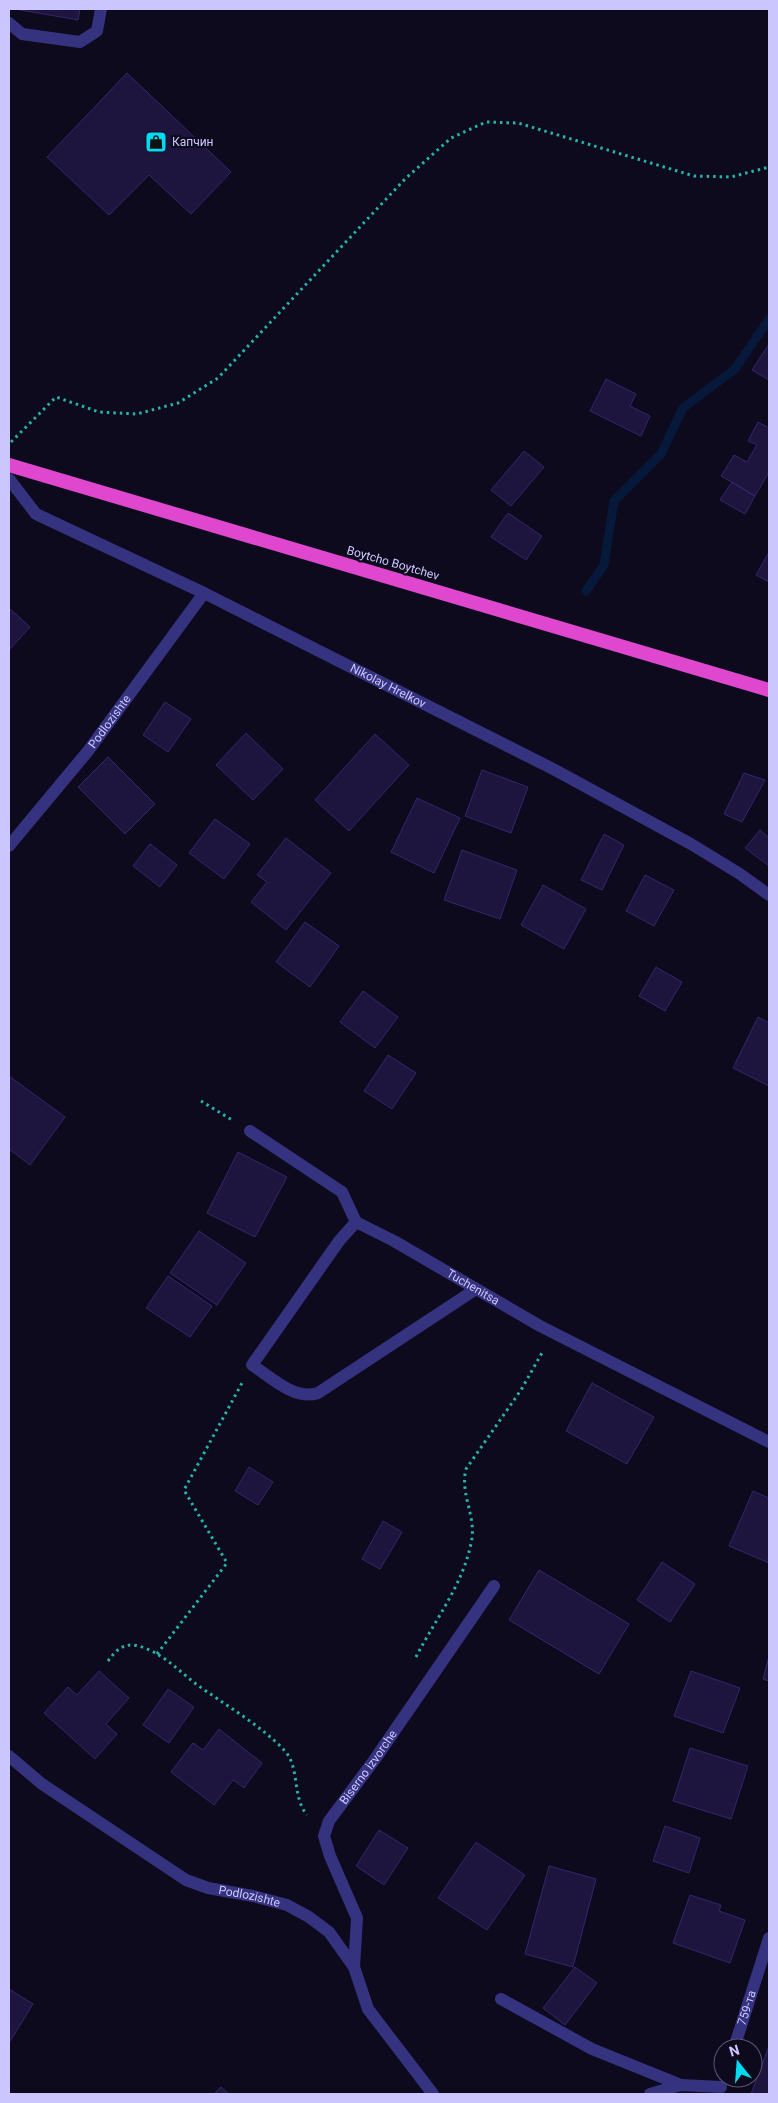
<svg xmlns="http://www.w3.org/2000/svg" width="778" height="2103" font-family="Roboto,sans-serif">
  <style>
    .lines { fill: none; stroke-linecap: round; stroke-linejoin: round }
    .stream { stroke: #06193b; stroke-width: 9 }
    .building { fill: #1e153f; stroke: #33266c }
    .path { stroke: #26b4aa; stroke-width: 3; stroke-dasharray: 2.5 4; stroke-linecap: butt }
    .service { stroke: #35327f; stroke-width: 12 }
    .minor { stroke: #35327f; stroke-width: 12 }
    .trunk { stroke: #de47ce; stroke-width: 14 }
    .labels { text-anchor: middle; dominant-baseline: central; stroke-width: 4.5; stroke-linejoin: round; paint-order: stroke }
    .poi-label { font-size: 12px; fill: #ccc6ff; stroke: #0d0a1d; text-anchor: start }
    .street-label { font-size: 12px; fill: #ccc6ff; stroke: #0d0a1d }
  </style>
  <rect width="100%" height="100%" fill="#0d0a1d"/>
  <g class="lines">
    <path class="stream" d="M586 591 604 565 614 501 661 454 683 408 735 369 769 319"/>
  </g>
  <path class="building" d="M15 9H80L78 20Z
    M127 73 231 172 191 214 149 175 109 215 47 157Z
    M769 344V380L752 370Z
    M606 379 636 394 630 406 650 416 641 436 590 411Z
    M758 422 769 428V472L755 496 721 476 734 455 747 462 757 445 748 441Z
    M524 451 544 467 511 506 491 490Z
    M732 482 755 496 745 514 720 500Z
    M508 513 542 536 526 560 491 537Z
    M769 552V582L756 575Z
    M9 608 30 627 9 650Z
    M165 702 191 719 168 752 143 735Z
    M246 733 283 769 253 800 216 765Z
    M375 734 409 765 349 831 315 800Z
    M108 757 155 804 125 834 78 787Z
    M482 770 528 787 511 833 465 816Z
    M744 773 765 780 742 822 724 814Z
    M417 798 460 818 434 873 391 852Z
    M215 819 250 844 224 879 189 853Z
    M760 830 769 838V866L745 848Z
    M604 834 624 845 602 890 581 880Z
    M286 838 331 873 286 930 251 902 267 882 257 875Z
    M150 844 177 865 160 887 133 866Z
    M462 850 517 870 500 919 444 900Z
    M645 875 674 890 654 926 626 911Z
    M543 885 586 909 564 949 521 925Z
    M305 922 339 946 310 987 276 962Z
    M656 967 682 982 665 1011 639 996Z
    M363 991 398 1017 375 1048 340 1022Z
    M758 1017 769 1023V1086L733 1068Z
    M388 1055 416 1073 392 1109 364 1091Z
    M9 1076 65 1117 30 1165 9 1149Z
    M238 1152 287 1177 255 1237 207 1213Z
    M199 1231 246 1263 217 1305 170 1273Z
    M168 1276 212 1306 190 1337 146 1308Z
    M592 1383 654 1417 627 1464 566 1431Z
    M249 1467 273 1482 258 1505 235 1491Z
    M753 1491 769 1498V1563L729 1546Z
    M383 1521 402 1532 380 1569 362 1559Z
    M662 1562 695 1584 670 1622 637 1600Z
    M539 1570 629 1624 599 1674 509 1620Z
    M769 1656V1681L763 1679Z
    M99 1671 129 1698 106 1724 117 1734 95 1759 44 1713 68 1687 77 1695Z
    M691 1671 740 1688 723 1733 674 1716Z
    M168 1689 194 1707 169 1743 143 1725Z
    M219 1729 262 1763 244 1788 233 1780 214 1805 171 1772 193 1743 203 1750Z
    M690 1748 748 1766 731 1819 673 1801Z
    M665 1826 700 1838 689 1873 653 1861Z
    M379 1830 408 1848 384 1885 356 1866Z
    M476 1842 525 1875 487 1930 438 1898Z
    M549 1866 596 1879 573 1967 525 1954Z
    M690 1895 721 1905 719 1911 745 1920 730 1963 673 1943Z
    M575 1967 597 1983 565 2025 543 2008Z
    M9 1989 33 2004 9 2043Z
    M769 2046V2094H751Z
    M221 2087 229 2094H214Z"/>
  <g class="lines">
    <path class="path" d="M11 442 56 397 99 412 137 414 178 403 218 378 405 179 451 138 486 122 518 123 694 176 731 177 769 167
      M201 1101 232 1120
      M157 1654 227 1563 184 1490 242 1383
      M416 1657C436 1618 465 1582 472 1538 475 1514 460 1493 466 1469L521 1390 543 1351
      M108 1661C114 1653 120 1645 132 1645 139 1645 151 1650 157 1654 171 1662 183 1674 196 1684 224 1704 263 1727 285 1751 300 1768 292 1797 307 1815"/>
    <path class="service" d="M9 23 22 34 80 42 97 31 101 9
      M250 1131 342 1192 356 1222 339 1241 252 1365C271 1377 295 1401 318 1393L476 1289
      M501 1999 592 2049 681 2085"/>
    <g class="minor">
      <path id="s1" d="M9 479 36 514 204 593 555 770 691 844 740 874 769 895"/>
      <path id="s2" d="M9 846 88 751 204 593"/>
      <path id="s3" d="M356 1222 394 1241 540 1326 769 1442"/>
      <path id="s4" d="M9 1756 42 1784 186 1880 208 1888 253 1896 287 1905 309 1917 329 1932 354 1967 368 2009 433 2094"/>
      <path id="s5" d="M354 1967 357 1918 330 1856 324 1836 329 1821 375 1759 494 1586"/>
      <path id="s6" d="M734 2048 769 1938"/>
      <path d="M650 2094 681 2085 721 2087"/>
    </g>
    <path class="trunk" d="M9 465 769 690"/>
  </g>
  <defs>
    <g id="shop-square" transform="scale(1.125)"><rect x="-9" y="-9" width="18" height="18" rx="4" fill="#00dbf1" stroke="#0d0a1d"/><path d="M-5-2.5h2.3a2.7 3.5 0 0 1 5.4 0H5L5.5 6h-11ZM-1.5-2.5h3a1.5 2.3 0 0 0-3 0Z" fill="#111"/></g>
  </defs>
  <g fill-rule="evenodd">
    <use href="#shop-square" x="156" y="142"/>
  </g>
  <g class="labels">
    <g class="poi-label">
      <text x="172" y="142">Капчин</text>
    </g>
    <g class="street-label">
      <text transform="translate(393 563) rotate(16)">Boytcho Boytchev</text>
      <text stroke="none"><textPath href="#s1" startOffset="436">Nikolay Hrelkov</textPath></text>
      <text stroke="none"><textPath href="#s2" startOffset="160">Podlozishte</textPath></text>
      <text stroke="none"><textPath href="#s3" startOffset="134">Tuchenitsa</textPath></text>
      <text stroke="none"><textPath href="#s5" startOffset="220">Biserno izvorche</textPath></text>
      <text stroke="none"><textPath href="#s4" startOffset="282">Podlozishte</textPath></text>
      <text stroke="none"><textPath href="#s6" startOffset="42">759-та</textPath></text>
    </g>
  </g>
  <rect width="778" height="2103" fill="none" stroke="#ccc6ff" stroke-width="20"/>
  <g transform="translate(738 2063) rotate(343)"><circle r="24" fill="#0d0a1d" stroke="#595577"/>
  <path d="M0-4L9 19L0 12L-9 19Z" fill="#00dbf1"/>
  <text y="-8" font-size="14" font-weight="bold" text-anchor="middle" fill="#ccc6ff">N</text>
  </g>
</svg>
